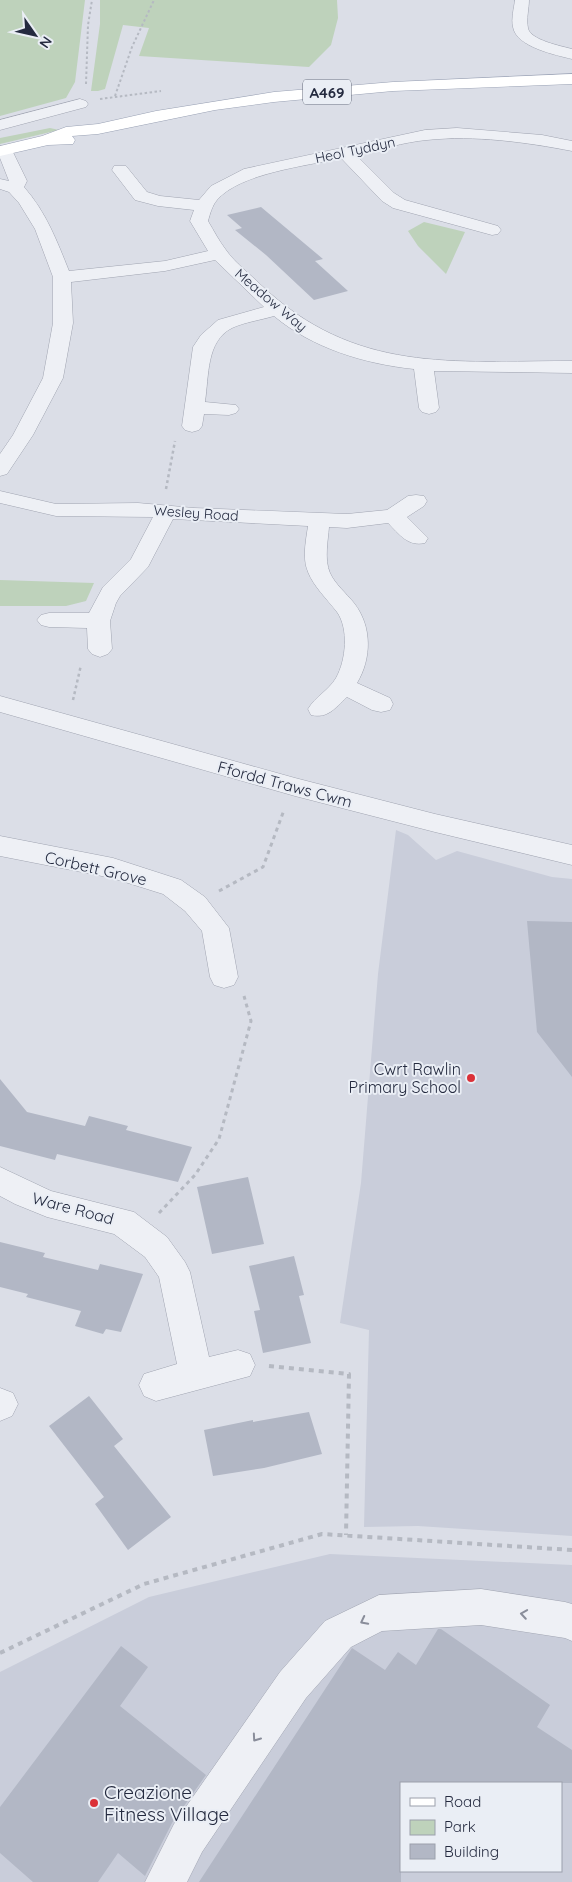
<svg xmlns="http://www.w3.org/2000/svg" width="572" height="1882" font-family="Quicksand,sans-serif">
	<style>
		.built { fill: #c9cdda; fill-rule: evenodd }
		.green { fill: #bed2bb }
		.building { fill: #b2b7c5 }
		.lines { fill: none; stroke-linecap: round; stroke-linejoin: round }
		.minor-casing { stroke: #a0a4b1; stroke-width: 1 }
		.major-casing { stroke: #99a1b4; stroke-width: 1 }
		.path-far3 { stroke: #b5b9c2; stroke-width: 2; stroke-dasharray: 2.5 2.5; stroke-linecap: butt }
		.path-far2 { stroke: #b5b9c2; stroke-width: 2.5; stroke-dasharray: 3 3; stroke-linecap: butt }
		.path-far1 { stroke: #b5b9c2; stroke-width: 3; stroke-dasharray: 4 4; stroke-linecap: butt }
		.path { stroke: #b5b9c2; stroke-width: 4; stroke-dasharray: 5 5; stroke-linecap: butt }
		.minor { fill: #eef0f5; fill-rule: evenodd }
		.major { fill: #fff; fill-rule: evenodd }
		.oneway { stroke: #898d9a }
		.poi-dot { fill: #db3138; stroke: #eaeef5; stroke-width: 2 }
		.labels { text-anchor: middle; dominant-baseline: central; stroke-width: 4; stroke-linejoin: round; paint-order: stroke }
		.far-street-label { font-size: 14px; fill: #242a3f; stroke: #eaeef5 }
		.shield { fill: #eaeef5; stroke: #5f6576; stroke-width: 1 }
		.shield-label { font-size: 15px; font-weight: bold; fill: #242a3f }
		.street-label { font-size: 16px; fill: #242a3f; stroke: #eaeef5 }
		.poi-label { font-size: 16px; fill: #242a3f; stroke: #eaeef5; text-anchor: end }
		.near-poi-label { font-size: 19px; fill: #242a3f; stroke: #eaeef5; text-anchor: start }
	</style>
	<rect width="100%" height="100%" fill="#dbdee7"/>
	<!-- built -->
	<path class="built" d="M396,830L408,835L436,860L457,851L552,877L572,879V1536L418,1526L364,1527L369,1330L340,1323L361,1183L378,974Z
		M330,1554L572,1565V1882H0V1672L149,1597ZM401,1783H561V1871H401Z"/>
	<!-- green -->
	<path class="green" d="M0,0H85L75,82L66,98L0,116Z
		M100,0H337L338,18L331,45L309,67L139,56L149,28L123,25L105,89L98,91H91L100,24Z
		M50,128L59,130L0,144V138Z
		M424,222L465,232L446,274L418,246L408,231Z
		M0,580L94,583L86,601L66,606H0Z"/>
	<!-- building -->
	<path class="building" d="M261,207L323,259L315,261L348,291L314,300L266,255L235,230L242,228L227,215Z
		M527,921L572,922V1077L537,1032Z
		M0,1079L27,1112L85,1126L89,1116L128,1126L126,1130L192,1147L178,1182L57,1154L55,1160L0,1146Z
		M248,1177L264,1244L212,1254L197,1187Z
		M0,1242L45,1253L43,1257L98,1270L100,1264L143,1274L121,1332L106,1329L103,1334L75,1326L81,1311L26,1297L28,1294L0,1287Z
		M294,1256L304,1295L299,1296L311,1343L263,1353L254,1311L260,1310L249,1266Z
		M89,1396L123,1439L114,1446L171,1517L128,1550L95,1504L104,1497L49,1426Z
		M309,1412L322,1454L264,1468L213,1476L204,1430L253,1420V1422Z
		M438,1629H441L550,1705L537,1727L572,1750V1783H401V1882H199L352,1648L385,1670L398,1652L416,1665Z
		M121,1646L148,1667L120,1706L206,1775L172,1823L145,1876L118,1853L98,1882H33L0,1853V1807Z"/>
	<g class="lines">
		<defs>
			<path id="minor" d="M515,0H529C529,8 526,19 528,28C530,40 561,46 572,49V59C556,55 516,47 513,27C511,19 514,8 515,0Z
				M80,99L86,101L88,104L86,107L0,130V120Z
				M457,128L542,135L572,141V151C525,142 475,135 427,140C404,142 379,150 356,155L394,193L405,200L498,226L501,230L498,234L492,235L393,208L382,201L341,158C307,166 240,173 217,200C212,206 210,214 208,221C214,231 219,241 226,250C235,263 250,274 261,285C355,374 452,361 572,361V373L434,371L439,408L436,412L429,414L422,412L419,408L414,369C365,364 312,348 274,316C261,320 245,322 232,328C206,341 209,376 205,402L236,405L239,409L236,413L229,415L204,414L202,426L199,430L192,432L185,430L182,426L193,347L201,335L218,320L264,307L215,260L165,271L71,282L73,323L63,378L33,435L7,474L0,476V454L13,435L43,378L53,323V277L35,229L19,203L9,192L0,189V179L9,181L0,158V146H10L27,181L24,187C46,212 57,241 69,271L165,261L208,251L190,221L194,210L158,206L135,200L112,170L114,166H126L147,192L160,196L199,200L211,186L244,169L425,130Z
				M0,491L56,504L138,503L194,508L347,514L387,510L408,496L416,495L424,496L427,501L424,506L407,517L428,538L425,543C408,547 399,534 388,523L347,528L329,527C328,541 324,559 330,573C335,584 346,593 354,603C372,626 372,658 357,683L390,698L393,704L390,710L381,712L372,710L347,697C335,708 328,719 311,715L308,709C315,697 329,690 336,678C346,660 349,629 337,612C327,599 314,587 308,572C302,558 306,540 308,526L173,519L148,567L120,596L116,603L110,621L112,649L108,654L100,657L92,654L88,649L87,628L49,627L41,625L37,620L41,615L49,613H89L103,587L131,559L153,517L56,516L0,503Z
				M0,696L295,778L435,814L572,845V865L435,832L295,796L0,712Z
				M0,836L113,858L181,880L205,897L229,928L238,977L234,985L224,988L214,985L210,977L202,931L185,911L163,894L112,878L0,856Z
				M0,1167L51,1191L134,1212L167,1237L185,1262L190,1272L209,1357L238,1350L250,1354L255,1365L250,1376L156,1401L144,1396L139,1385L144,1374L177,1364L159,1277L145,1257L114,1234L47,1217L15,1204L0,1196Z
				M0,1388L13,1393L18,1404L12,1416L0,1421Z
				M481,1589L565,1602L572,1604V1641L565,1638L481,1625L382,1631L351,1647L306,1698L202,1852L187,1882H145L174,1824L280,1672L325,1621L379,1595Z"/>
			<path id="major" d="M572,74V84L393,91L274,102L215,110L98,134L72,136L75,140L73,144L48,145L0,156V146L42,136L66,127L98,124L156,111L274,92L393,82Z"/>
		</defs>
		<!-- minor casing -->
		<use href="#minor" class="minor-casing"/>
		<!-- major casing -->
		<use href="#major" class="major-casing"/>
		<!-- path-far3 -->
		<path class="path-far3" d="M86,84L88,25L92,0
			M115,96L132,47L154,0
			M100,99L161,91"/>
		<!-- path-far2 -->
		<path class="path-far2" d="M166,489L175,441
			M73,700L81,665"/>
		<!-- path-far1 -->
		<path class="path-far1" d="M219,891L263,867L284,810
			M159,1213L195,1175L219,1139L251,1021L244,996"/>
		<!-- path -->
		<path class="path" d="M269,1366L349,1374L346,1535
			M0,1653L144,1584L322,1534L572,1550"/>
		<!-- minor -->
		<use href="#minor" class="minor"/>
		<!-- major -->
		<use href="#major" class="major"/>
	</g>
	<!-- one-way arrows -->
	<defs><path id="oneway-chevron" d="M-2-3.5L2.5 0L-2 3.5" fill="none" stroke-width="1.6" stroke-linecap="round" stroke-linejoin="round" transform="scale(1.25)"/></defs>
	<g class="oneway">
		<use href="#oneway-chevron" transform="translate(524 1614) rotate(-171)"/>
		<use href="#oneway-chevron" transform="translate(364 1621) rotate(153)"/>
		<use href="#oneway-chevron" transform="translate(256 1738) rotate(125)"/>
	</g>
	<!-- markers -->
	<g class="poi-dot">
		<circle cx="471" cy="1078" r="5"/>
		<circle cx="94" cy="1803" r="5"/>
	</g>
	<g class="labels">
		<!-- far-street labels -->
		<g class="far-street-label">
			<text transform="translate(355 150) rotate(-12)">Heol Tyddyn</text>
			<text transform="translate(271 300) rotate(40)">Meadow Way</text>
			<text transform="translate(196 513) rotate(4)">Wesley Road</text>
		</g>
		<!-- shield labels -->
		<rect class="shield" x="303" y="79.5" width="48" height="25" rx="4"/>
		<g class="shield-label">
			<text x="327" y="92">A469</text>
		</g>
		<!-- street labels -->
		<g class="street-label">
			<text transform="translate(285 784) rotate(15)">Ffordd Traws Cwm</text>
			<text transform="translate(96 868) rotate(13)">Corbett Grove</text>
			<text transform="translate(73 1208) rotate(15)">Ware Road</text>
		</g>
		<!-- poi labels -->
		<g class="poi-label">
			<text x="461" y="1069">Cwrt Rawlin<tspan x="461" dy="18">Primary School</tspan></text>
		</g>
		<!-- near-poi labels -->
		<g class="near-poi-label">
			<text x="104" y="1792">Creazione<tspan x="104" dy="22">Fitness Village</tspan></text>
		</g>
	</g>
	<!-- legend -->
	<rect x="400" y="1782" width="162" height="90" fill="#eaeef5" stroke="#9ba0ac"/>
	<rect x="410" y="1798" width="25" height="8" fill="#ffffff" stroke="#9ba0ac"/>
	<text x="444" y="1807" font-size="15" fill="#242a3f">Road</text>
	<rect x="410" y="1820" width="25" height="15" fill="#bed2bb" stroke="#9ba0ac"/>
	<text x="444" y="1832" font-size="15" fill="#242a3f">Park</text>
	<rect x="410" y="1844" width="25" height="15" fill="#b2b7c5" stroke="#9ba0ac"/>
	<text x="444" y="1857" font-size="15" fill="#242a3f">Building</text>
	<!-- north arrow -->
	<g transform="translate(35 35) rotate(124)" stroke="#eaeef5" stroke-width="4" paint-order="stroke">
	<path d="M0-4L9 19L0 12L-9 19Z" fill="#242a3f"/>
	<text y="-8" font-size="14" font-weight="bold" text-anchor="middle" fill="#242a3f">N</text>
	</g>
</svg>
